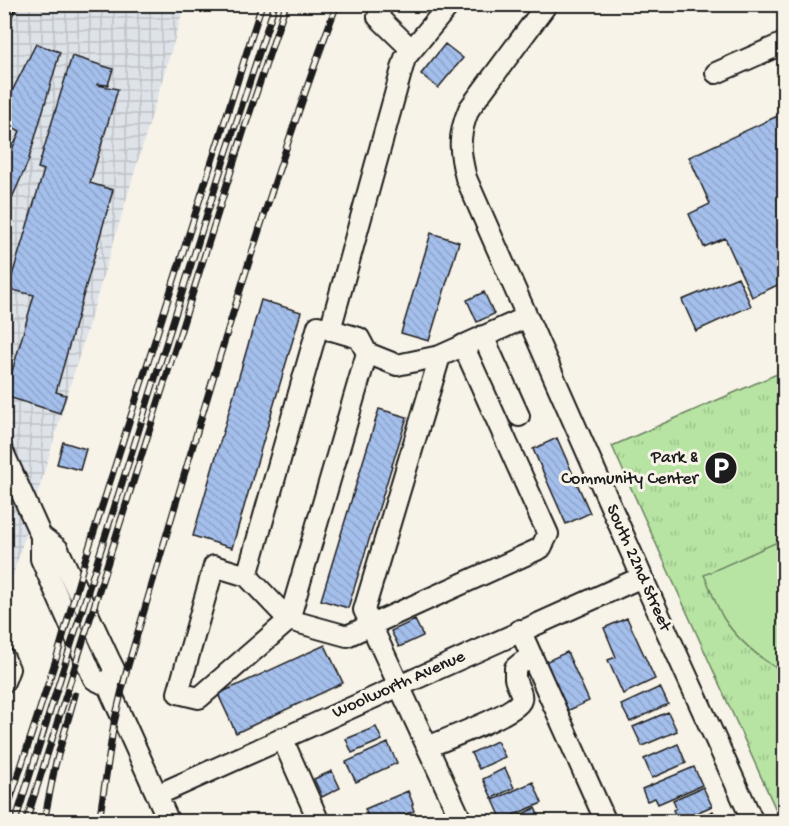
<svg xmlns="http://www.w3.org/2000/svg" width="789" height="826" font-family="'Gochi Hand',sans-serif">
	<style>
		.industrial { fill: url(#industrial-grid) }
		.grass { fill: url(#grass-tufts); stroke: #6a8060; stroke-width: 1.5 }
		.garden { fill: #b7e4a3; stroke: #6a8060; stroke-width: 1.5 }
		.building { fill: url(#building-back-hatch); stroke: #1c1c1c; stroke-width: 1.5 }
		.lines { fill: none; stroke-linecap: round; stroke-linejoin: round }
		.minor-casing { stroke: #1c1c1c; stroke-width: 24 }
		.minor { stroke: #f7f3e8; stroke-width: 20 }
		.rail-casing { stroke: #1c1c1c; stroke-width: 7 }
		.rail { stroke: #f7f3e8; stroke-width: 4.5; stroke-dasharray: 14; stroke-linecap: butt }
		.labels { text-anchor: middle; dominant-baseline: central; stroke-width: 6; stroke-linejoin: round; paint-order: stroke }
		.poi-label { font-size: 18px; fill: #1c1c1c; stroke: #f7f3e8; text-anchor: end }
		.street-label { font-size: 18px; fill: #1c1c1c; stroke: #f7f3e8 }
	</style>
	<defs>
		<pattern id="industrial-grid" width="8" height="8" patternUnits="userSpaceOnUse" patternTransform="scale(1.5)"><rect width="8" height="8" fill="#dee3e9"/><path d="M0 4h8M4 0v8" fill="none" stroke="#bec2c7"/></pattern>
		<pattern id="grass-tufts" width="24" height="20" patternUnits="userSpaceOnUse" patternTransform="scale(1.5)"><rect width="24" height="20" fill="#b7e4a3"/><path d="M3 7l-1-3M5 7V3M7 7l1-3M15 17l-1-3M17 17v-4M19 17l1-3" fill="none" stroke="#9dc38c"/></pattern>
		<pattern id="building-back-hatch" width="6" height="6" patternUnits="userSpaceOnUse" patternTransform="scale(1.5)"><rect width="6" height="6" fill="#a5bfec"/><path d="M-1 5l2 2M0 0l6 6M5-1l2 2" fill="none" stroke="#8da4ca"/></pattern>
	</defs>
	<rect width="100%" height="100%" fill="#f7f3e8"/>
	<filter id="ink" filterUnits="userSpaceOnUse"><feTurbulence type="fractalNoise" baseFrequency=".0167" numOctaves="2"/><feDisplacementMap in="SourceGraphic" scale="12" xChannelSelector="R" yChannelSelector="G"/><feConvolveMatrix kernelMatrix="1 2 1 2 8 2 1 2 1" color-interpolation-filters="sRGB"/></filter>
	<g filter="url(#ink)">
		<!-- industrial -->
		<path class="industrial" d="M17,5H185L5,602V20Z"/>
		<!-- grass -->
		<path class="grass" d="M784,371V821H781L612,446Z"/>
		<!-- garden -->
		<path class="garden" d="M784,539V673C761,659 739,642 724,619C716,606 711,589 704,575Z"/>
		<!-- building -->
		<path class="building" d="M36,44L60,52L28,162L4,216V168L20,131L4,122V107Z
			M445,44L463,58L438,88L421,74Z
			M72,56L113,69L108,85L97,84V85L118,89L90,183L113,190L56,392L66,395L60,413L5,396L34,295L8,289L44,170L38,168Z
			M784,113V282L752,297L725,238L704,247L689,214L710,204L689,157Z
			M431,233L459,242L429,341L401,333Z
			M738,277L751,306L696,331L682,300Z
			M484,292L494,314L477,322L467,300Z
			M261,300L301,312L232,548L193,536Z
			M379,409L407,417L348,608L321,600Z
			M557,438L590,513L566,524L533,449Z
			M63,442L86,449L80,470L57,464Z
			M627,618L655,679L623,694L608,660L616,657L604,628Z
			M415,620L423,636L399,647L391,631Z
			M325,645L343,683L236,733L218,694Z
			M567,652L589,701L567,711L545,662Z
			M660,687L668,704L630,722L621,705Z
			M668,712L677,731L642,746L633,727Z
			M376,727L382,740L352,753L346,739Z
			M497,741L505,757L479,769L471,753Z
			M388,743L397,763L356,782L346,762Z
			M678,744L686,763L652,778L644,759Z
			M694,767L702,785L658,804L655,798L647,801L642,789Z
			M505,768L514,788L492,798L483,779Z
			M332,771L340,788L322,797L314,779Z
			M533,782L542,803L502,820L493,800Z
			M703,787L712,806L678,821L673,810L676,808L673,800Z
			M408,791L413,804L412,805L414,811L387,822H370L365,809Z
			M535,808L540,819L536,822H506Z
			M713,811L718,822H689Z"/>
		<g class="lines">
			<defs>
				<path id="minor" d="M382,4L378,17L412,50
					M547,4L469,109C458,135 459,151 466,178L642,577L753,822
					M716,73L784,43
					M330,330L405,58L450,4
					M483,336L519,416
					M367,353L289,620L199,698L178,693L214,566L247,576L289,620L347,636L371,625L364,610L440,356
					M4,454L41,536V559L94,679L108,686L169,822
					M41,536L58,549L109,659L114,669L108,686
					M247,576L318,326L359,338L367,353L397,365L440,356L527,317
					M520,630L606,822
					M4,658L9,669L4,682
					M282,738L319,822
					M428,747C443,740 518,713 521,700C523,693 516,685 515,678C515,674 515,671 515,668L521,663L532,656
					M157,795L642,577
					M462,822L371,625L541,548L548,534L463,345"/>
			</defs>
			<!-- minor casing -->
			<use href="#minor" class="minor-casing"/>
			<!-- minor -->
			<use href="#minor" class="minor"/>
			<defs>
				<path id="rail" d="M4,24L16,4
					M4,819L59,650L85,560L262,4
					M15,822L224,160L275,4
					M26,822L244,130L286,4
					M44,822L55,766L75,695
					M99,822L114,723L127,669C193,446 256,222 337,4"/>
			</defs>
			<!-- rail casing -->
			<use href="#rail" class="rail-casing"/>
			<!-- rail -->
			<use href="#rail" class="rail"/>
		</g>
	</g>
	<!-- icons -->
	<defs>
		<symbol id="parking-disc" viewBox="-11 -11 22 22"><circle r="9.5" fill="#1c1c1c" stroke="#f7f3e8"/><path d="M-3.5-5.5H1a3.5 3.5 0 0 1 0 7H-1V5.5H-3.5ZM-1-3.4V-.6H.8a1.4 1.4 0 0 0 0-2.8Z" fill="#fff"/></symbol>
	</defs>
	<g fill-rule="evenodd">
		<use href="#parking-disc" x="702" y="449" width="38" height="38"/>
	</g>
	<g class="labels">
		<!-- poi labels -->
		<g class="poi-label">
			<text x="698" y="458">Park &amp;<tspan x="698" dy="21">Community Center</tspan></text>
		</g>
		<!-- street labels -->
		<g class="street-label">
			<text transform="translate(638 568) rotate(66)">South 22nd Street</text>
			<text transform="translate(399 685) rotate(-24)">Woolworth Avenue</text>
		</g>
	</g>
	<!-- margin -->
	<rect width="789" height="826" fill="none" stroke="#f7f3e8" stroke-width="24"/>
	<rect x="12" y="12" width="765" height="802" fill="none" stroke="#1c1c1c" stroke-width="2" filter="url(#ink)"/>
</svg>
